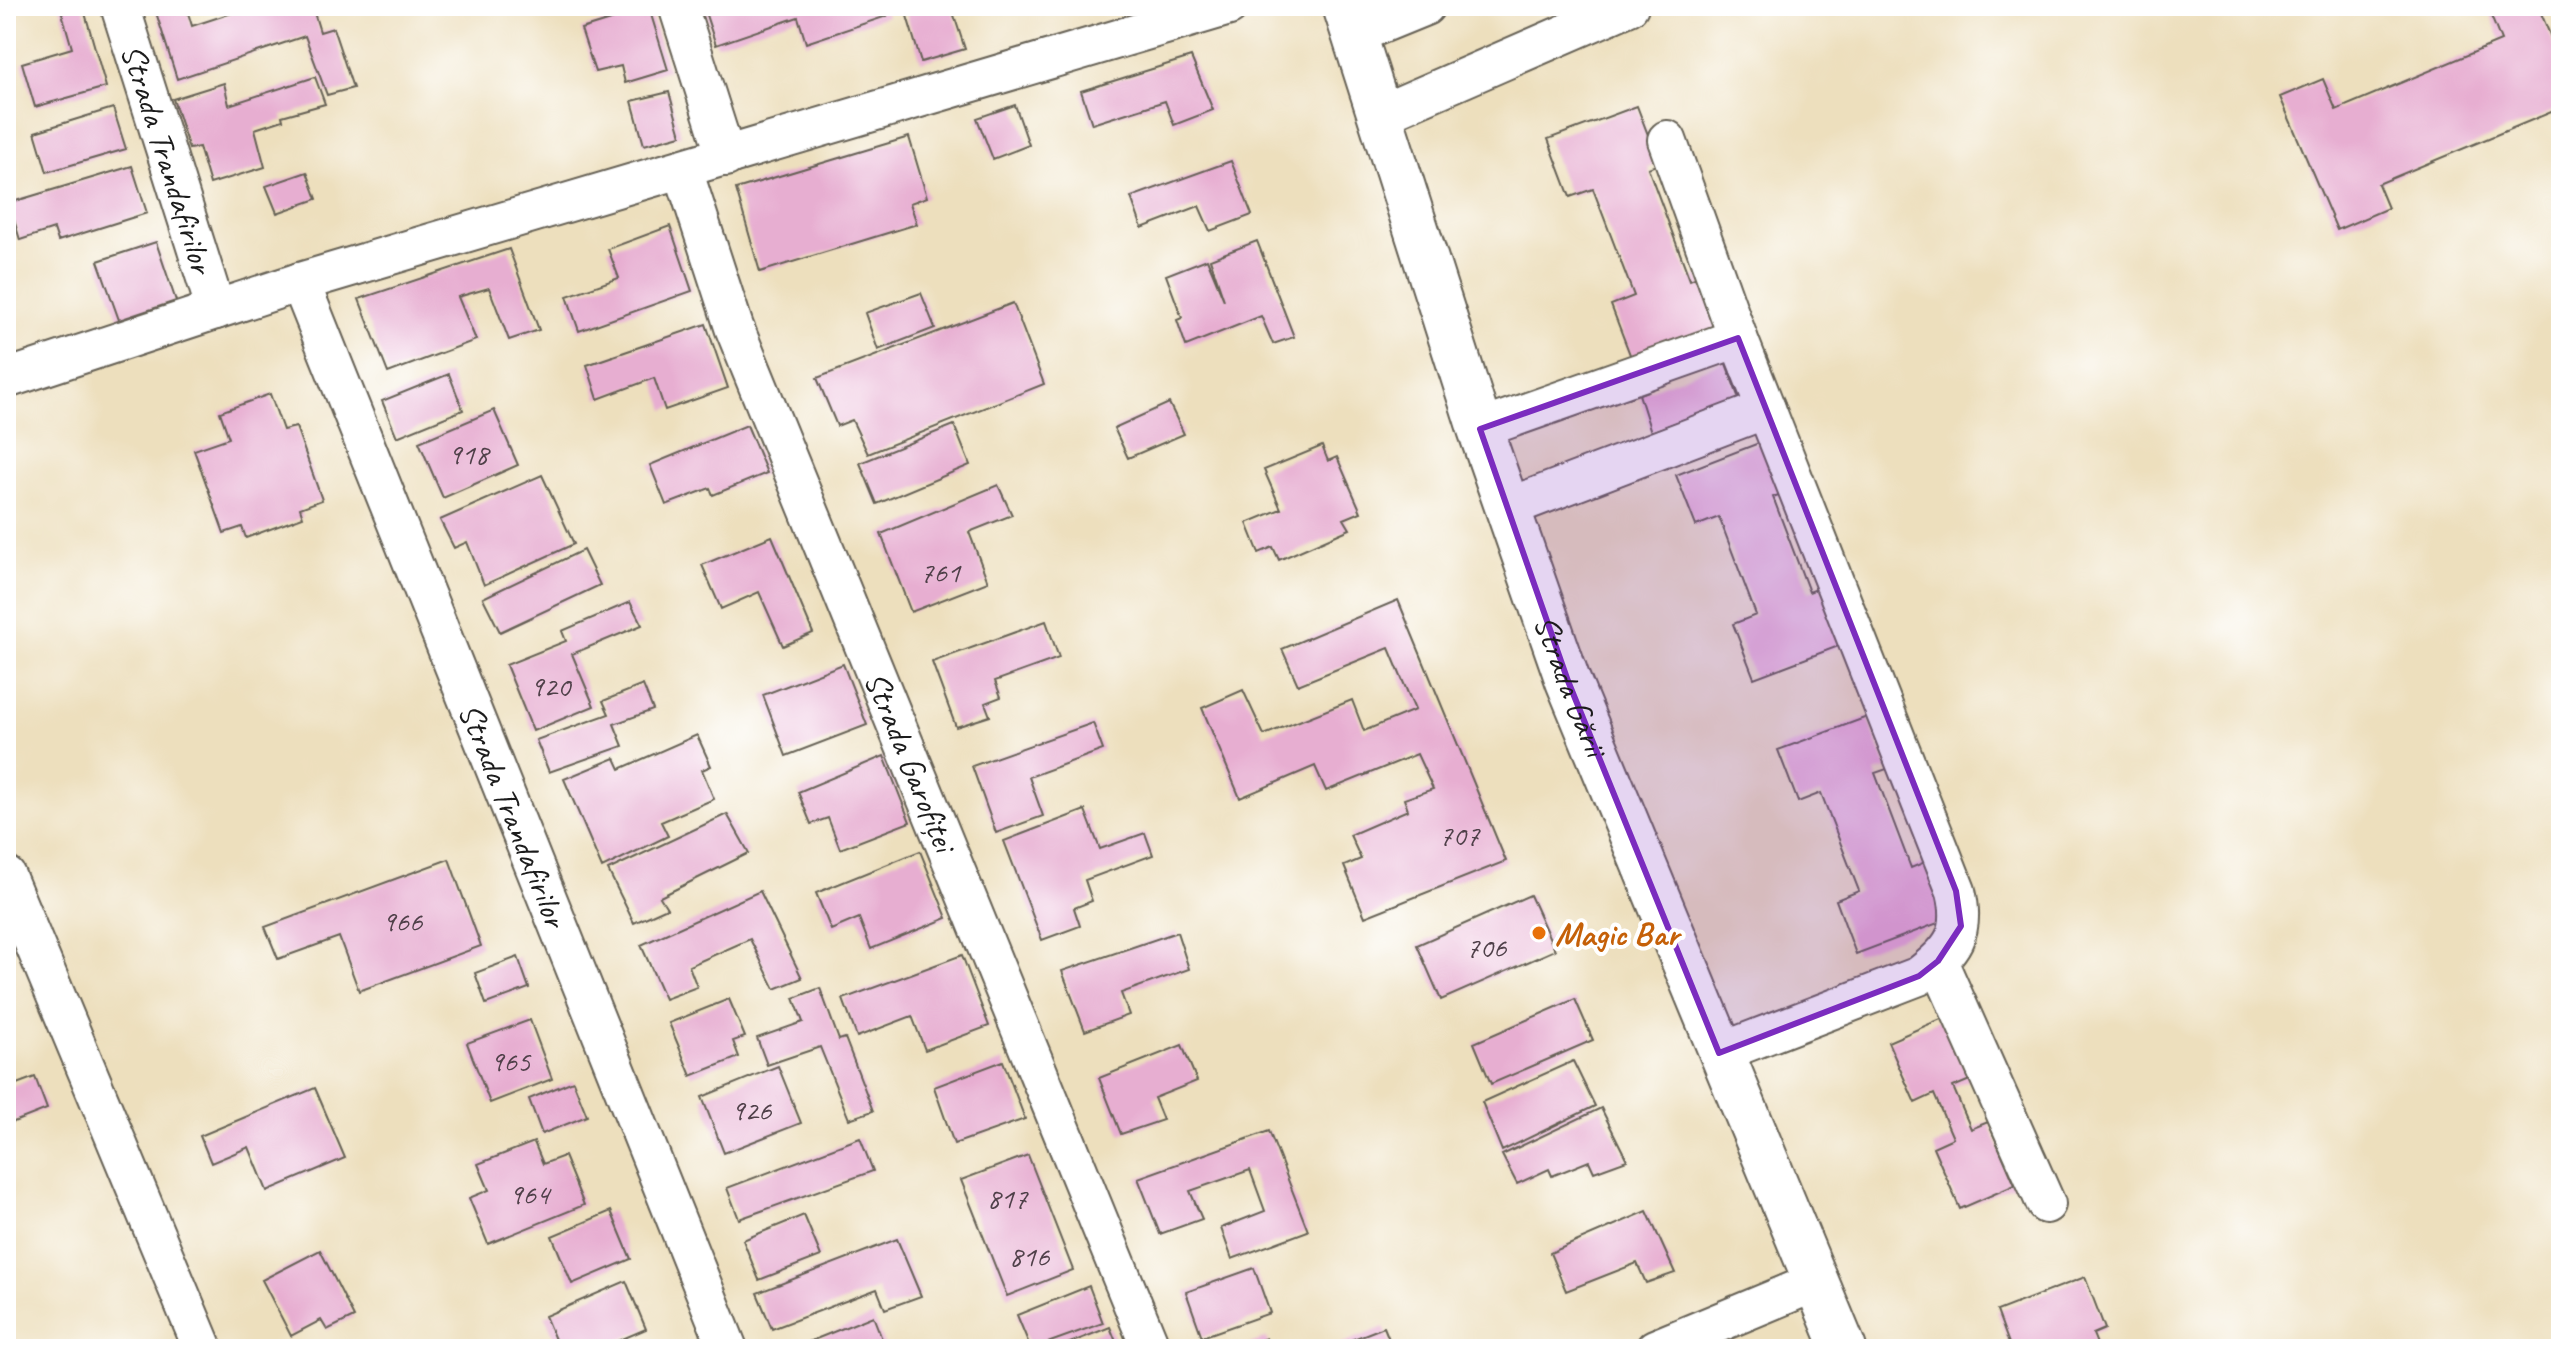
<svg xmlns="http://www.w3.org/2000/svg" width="2567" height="1355" font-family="Caveat,sans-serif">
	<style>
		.building { fill: #e7aed1 }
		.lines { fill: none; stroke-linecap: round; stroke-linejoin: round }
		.minor-casing { stroke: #656054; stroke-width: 42 }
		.major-casing { stroke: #656054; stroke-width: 48 }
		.minor { stroke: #fff; stroke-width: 38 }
		.major { stroke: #fff; stroke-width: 44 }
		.marked { fill: #7b2cbf; fill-opacity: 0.2; stroke: #7b2cbf; stroke-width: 6; stroke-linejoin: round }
		.food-dot { fill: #e8710a; stroke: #fff; stroke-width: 3 }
		.labels { text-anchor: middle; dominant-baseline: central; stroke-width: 8; stroke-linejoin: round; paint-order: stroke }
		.number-label { font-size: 30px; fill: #4f4049 }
		.street-label { font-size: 34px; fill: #1c1c1c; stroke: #fff }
		.food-label { font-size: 34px; font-weight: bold; fill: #c56008; stroke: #fff; text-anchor: start }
	</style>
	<rect width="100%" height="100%" fill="#fff"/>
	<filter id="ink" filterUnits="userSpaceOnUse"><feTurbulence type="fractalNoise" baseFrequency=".0125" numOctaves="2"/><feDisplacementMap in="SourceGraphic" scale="16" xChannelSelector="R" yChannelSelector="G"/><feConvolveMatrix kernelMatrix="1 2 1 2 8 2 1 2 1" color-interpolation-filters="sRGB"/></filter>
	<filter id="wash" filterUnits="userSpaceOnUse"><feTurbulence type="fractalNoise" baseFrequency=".006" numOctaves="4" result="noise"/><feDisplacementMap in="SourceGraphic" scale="32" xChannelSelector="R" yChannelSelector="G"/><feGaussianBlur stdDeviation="1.8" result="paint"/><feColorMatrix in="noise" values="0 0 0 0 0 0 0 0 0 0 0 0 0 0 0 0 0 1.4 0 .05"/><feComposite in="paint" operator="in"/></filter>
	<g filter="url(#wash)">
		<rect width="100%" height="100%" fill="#eddfbd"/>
		<g id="blocks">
			<!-- building -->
			<path class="building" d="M60,6H83L106,87L35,107L22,63L72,48Z
				M154,6H186L192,26L253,6H312L320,32L333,28L353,88L327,95L305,36L177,79Z
				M703,6H883L887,16L806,43L798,17L716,45Z
				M904,6H951L965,49L921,62Z
				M2487,6H2538L2561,61V108L2378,184L2388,208L2337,230L2280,97L2323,79L2336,110L2501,41Z
				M649,8L668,70L625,83L621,66L595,72L581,29Z
				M1191,57L1213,110L1174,125L1165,101L1092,124L1081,91Z
				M315,77L325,104L282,116L283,120L255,129L265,167L210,184L199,147L189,149L173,99L224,83L229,105Z
				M669,92L681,135L644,145L632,101Z
				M1015,105L1029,145L993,159L977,118Z
				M1637,106L1659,164L1648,168L1690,280L1699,276L1723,331L1634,365L1611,305L1634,296L1593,189L1570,197L1548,139Z
				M113,108L126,149L47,172L35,132Z
				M909,137L927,197L910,203L917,224L760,272L736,189Z
				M1231,161L1252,215L1210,231L1199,206L1142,228L1131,197Z
				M132,166L147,213L58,241L54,229L20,240L9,203Z
				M307,172L317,199L277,213L266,186Z
				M670,226L692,291L579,331L567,296L619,278L608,249Z
				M1257,241L1294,337L1273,344L1261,316L1186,346L1177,320L1182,318L1166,275L1207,259L1224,300L1210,259Z
				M156,242L176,301L119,320L98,261Z
				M509,249L539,330L509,340L489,288L458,297L476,340L388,373L359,299Z
				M921,293L935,328L878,350L865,313Z
				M1013,303L1044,384L868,454L852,420L837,426L817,378Z
				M706,324L728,388L665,410L654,378L598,399L587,365Z
				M1725,361L1739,399L1651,432L1639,394Z
				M449,374L463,410L397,437L382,401Z
				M270,394L283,430L296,427L322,500L300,508L303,517L246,538L242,527L224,533L194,450L229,438L220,412Z
				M1169,403L1184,434L1128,458L1114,428Z
				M494,410L518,465L443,498L419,442Z
				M747,425L767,473L713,495L710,488L666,505L650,465Z
				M954,425L970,465L877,504L860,463Z
				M1764,441L1784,493L1773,497L1809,592L1822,587L1844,644L1754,678L1733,624L1756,615L1719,517L1696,526L1676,475Z
				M1322,446L1328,461L1337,457L1361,512L1344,519L1350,529L1279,560L1273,547L1259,553L1247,523L1281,509L1264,470Z
				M542,475L574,544L484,585L467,542L454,548L440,520Z
				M998,485L1012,515L969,532L988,582L911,612L881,534Z
				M772,536L813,633L783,646L759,592L721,609L702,565Z
				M583,550L600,585L500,632L483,598Z
				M1398,600L1506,861L1365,917L1344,866L1361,859L1350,835L1408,810L1404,799L1433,789L1417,754L1326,791L1315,766L1240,798L1202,708L1243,690L1264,735L1352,700L1364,731L1415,710L1389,648L1298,685L1282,649Z
				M630,602L642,625L572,654L594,706L533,731L506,665L566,641L562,631Z
				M1046,621L1059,658L995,681L1001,697L985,703L990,716L956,727L932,662Z
				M843,664L867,725L786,756L763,695Z
				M643,685L653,710L614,724L623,746L549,772L536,740L609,714L603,701Z
				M1867,717L1887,769L1875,773L1911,868L1925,862L1946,920L1856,954L1836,900L1859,891L1821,793L1798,802L1778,750Z
				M1093,723L1103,750L1029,777L1043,816L996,833L972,766Z
				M697,735L711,766L702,770L714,799L661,822L668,836L602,868L564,779L615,758L620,769Z
				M884,756L910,822L840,849L828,818L811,824L798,792Z
				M1085,810L1100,849L1145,833L1153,855L1085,880L1092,901L1074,908L1080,926L1042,940L1004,841Z
				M727,814L749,853L660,897L667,908L634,923L608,870Z
				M920,851L947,918L871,949L859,918L831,930L816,893Z
				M449,859L481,946L359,991L339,937L278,959L265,927Z
				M760,891L802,978L775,989L750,939L689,966L697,987L665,999L641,945Z
				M1530,895L1555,950L1441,1000L1417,945Z
				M1177,932L1189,969L1121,993L1129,1015L1085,1031L1062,971Z
				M962,955L989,1026L925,1050L912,1016L857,1037L843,999Z
				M518,957L529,988L486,1004L475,973Z
				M820,988L839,1040L845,1038L873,1111L849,1119L820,1047L767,1065L757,1038L803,1022L794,998Z
				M729,999L745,1037L733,1041L739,1057L691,1076L669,1023Z
				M1575,999L1593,1040L1491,1084L1474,1043Z
				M1943,1018L1970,1080L1953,1087L1971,1129L1988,1122L2015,1185L1960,1209L1933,1147L1953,1138L1934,1094L1915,1103L1888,1042Z
				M530,1020L552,1079L490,1103L467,1043Z
				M1182,1045L1197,1081L1154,1098L1163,1120L1121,1134L1099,1078Z
				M1003,1061L1025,1119L954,1144L934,1087Z
				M1573,1061L1595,1106L1502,1151L1482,1102Z
				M778,1066L801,1123L724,1153L702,1097Z
				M35,1077L47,1109L6,1125V1088Z
				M573,1081L587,1116L542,1134L529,1099Z
				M315,1088L345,1158L267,1191L249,1147L211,1163L200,1136Z
				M1601,1108L1627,1160L1594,1172L1589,1161L1552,1176L1549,1169L1517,1184L1502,1155Z
				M1269,1131L1308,1231L1232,1259L1221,1228L1265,1211L1250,1170L1190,1191L1202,1219L1160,1234L1138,1178Z
				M860,1138L873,1171L739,1219L727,1188Z
				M534,1142L543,1164L564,1156L584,1205L488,1244L469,1198L489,1190L478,1164Z
				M1028,1155L1073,1270L1007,1296L961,1180Z
				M611,1211L631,1259L572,1284L552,1236Z
				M1647,1211L1675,1273L1646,1283L1637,1263L1566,1291L1550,1253Z
				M804,1215L821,1256L759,1280L743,1240Z
				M897,1239L921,1296L885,1309L877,1289L772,1329L757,1293Z
				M320,1250L354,1317L327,1330L321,1320L291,1336L262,1280Z
				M1254,1268L1270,1313L1202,1337L1186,1292Z
				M2085,1277L2105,1329L2093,1334L2099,1349H2011L1997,1311Z
				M626,1281L646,1329L599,1349H559L545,1316Z
				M1089,1286L1103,1323L1031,1349L1017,1315Z
				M873,1316L886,1349H791Z
				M1110,1327L1119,1349H1055Z
				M1384,1327L1393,1349H1328Z
				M1266,1338L1270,1349H1238Z"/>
		</g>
	</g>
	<g filter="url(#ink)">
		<use href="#blocks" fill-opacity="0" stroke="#656054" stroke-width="2"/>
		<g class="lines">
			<defs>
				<g id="minor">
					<path id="s1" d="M120,6L216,310"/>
					<path d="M678,6L726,157"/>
					<path d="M1354,35L1425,6"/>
					<path d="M1381,114L1629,6"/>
					<path d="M1667,140L1738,338"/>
					<path id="s2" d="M683,170L734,327L1151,1349"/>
					<path id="s3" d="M300,282L728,1349"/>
					<path d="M6,379L300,282L1229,6"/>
					<path d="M1480,429L1738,338L1956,891C1966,933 1953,950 1919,976L1719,1053"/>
					<path d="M1507,508L1766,409"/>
					<path d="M6,876L203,1349"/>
					<path d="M1938,961L2046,1204"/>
					<path d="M1655,1349L1816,1282"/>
				</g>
				<g id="major">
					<path id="s4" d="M1345,6L1480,429L1568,681L1844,1349"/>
				</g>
			</defs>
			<!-- minor casing -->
			<use href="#minor" class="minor-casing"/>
			<!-- major casing -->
			<use href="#major" class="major-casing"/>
			<!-- minor -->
			<use href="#minor" class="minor"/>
			<!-- major -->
			<use href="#major" class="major"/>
		</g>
	</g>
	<!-- marked area -->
	<path class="marked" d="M1738,338L1956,891L1961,926L1938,961L1919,976L1719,1053L1568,681L1480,429Z"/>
	<!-- markers -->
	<circle class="food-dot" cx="1539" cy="933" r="8"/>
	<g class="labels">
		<!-- number labels -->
		<g class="number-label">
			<text x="468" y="454">918</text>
			<text x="940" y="572">761</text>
			<text x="550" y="686">920</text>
			<text x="1459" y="835">707</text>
			<text x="402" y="921">966</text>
			<text x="1486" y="947">706</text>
			<text x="510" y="1061">965</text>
			<text x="751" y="1110">926</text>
			<text x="529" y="1194">964</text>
			<text x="1007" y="1198">817</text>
			<text x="1029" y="1256">816</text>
		</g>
		<!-- street labels -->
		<g class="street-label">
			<text stroke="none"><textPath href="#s1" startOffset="160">Strada Trandafirilor</textPath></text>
			<text stroke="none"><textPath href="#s4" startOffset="716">Strada Gării</textPath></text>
			<text stroke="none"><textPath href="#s2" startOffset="634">Strada Garofiței</textPath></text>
			<text stroke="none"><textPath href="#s3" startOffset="574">Strada Trandafirilor</textPath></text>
		</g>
		<!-- food labels -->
		<g class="food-label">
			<text x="1555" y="933">Magic Bar</text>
		</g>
	</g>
	<!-- margin -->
	<rect width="2567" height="1355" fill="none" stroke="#fff" stroke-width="32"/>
</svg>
